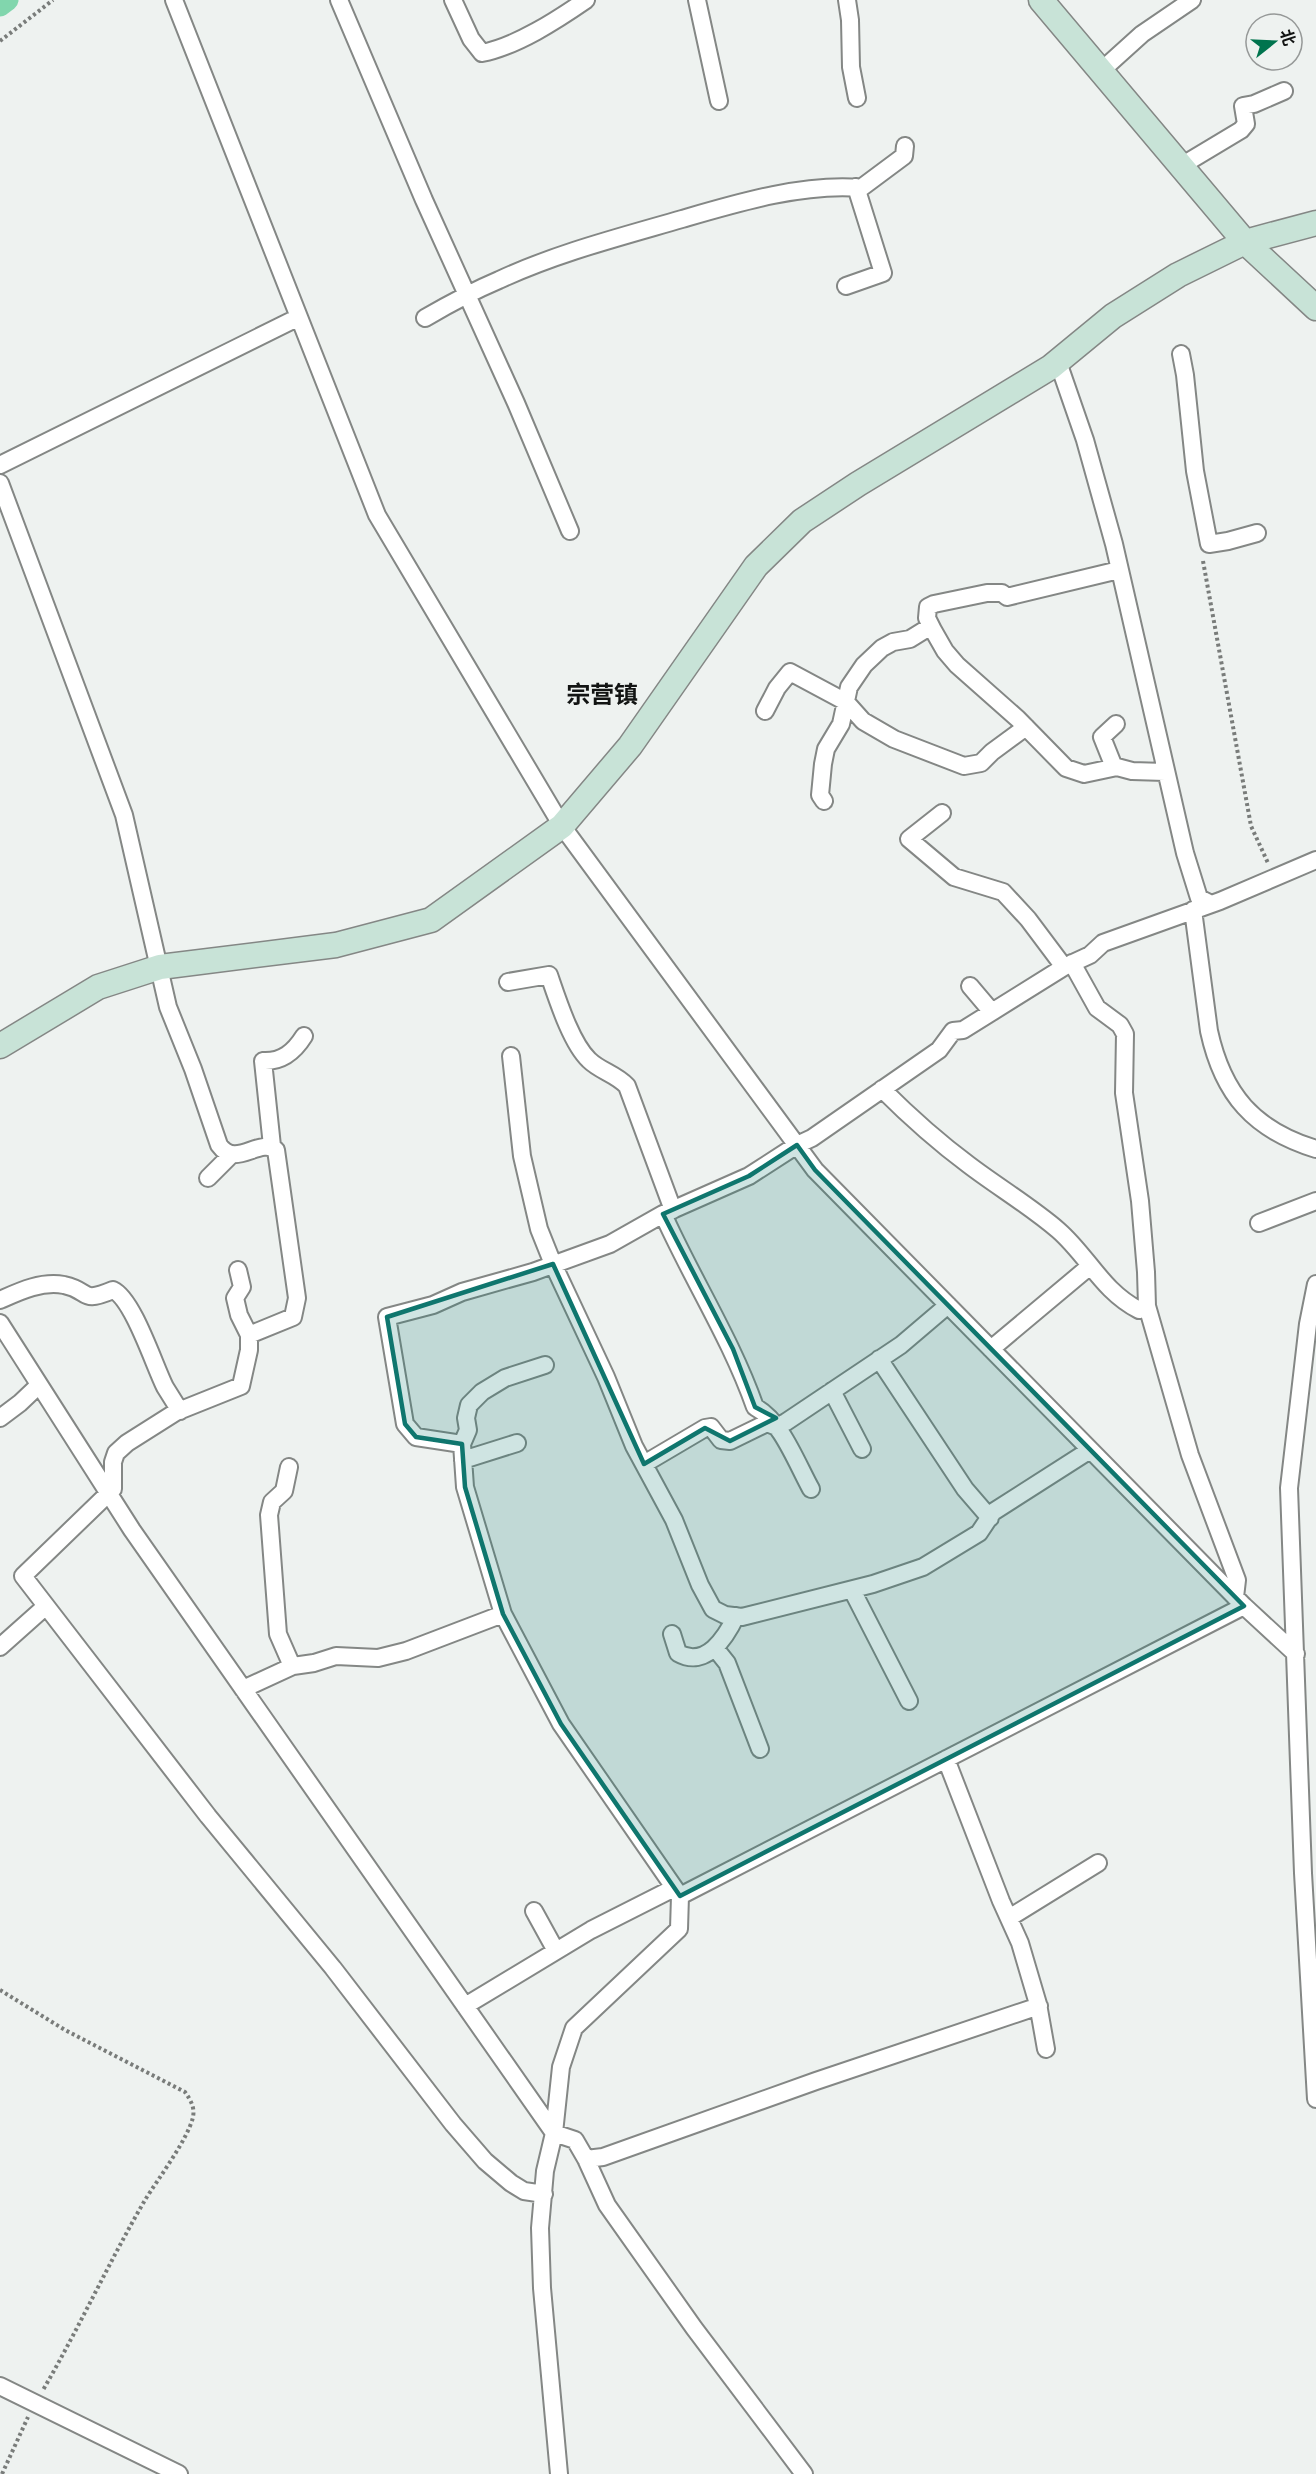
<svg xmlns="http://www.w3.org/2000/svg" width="1316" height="2474" font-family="'Source Sans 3','Noto Sans SC',sans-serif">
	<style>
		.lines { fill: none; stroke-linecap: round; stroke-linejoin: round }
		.canal { stroke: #81d6ad; stroke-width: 21 }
		.street-casing { stroke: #848785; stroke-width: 20 }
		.secondary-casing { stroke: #848785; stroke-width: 27 }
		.path { stroke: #797c7a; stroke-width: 4; stroke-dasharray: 3 3; stroke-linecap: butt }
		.street { stroke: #fff; stroke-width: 16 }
		.secondary { stroke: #c8e3d7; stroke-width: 24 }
		.marked { fill: #0f766e; fill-opacity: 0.2; stroke: #0f766e; stroke-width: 4.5; stroke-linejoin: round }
		.labels { text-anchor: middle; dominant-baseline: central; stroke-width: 6; stroke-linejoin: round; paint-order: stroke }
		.district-label { font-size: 24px; font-weight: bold; fill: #121413; stroke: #eef2f0 }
	</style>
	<rect width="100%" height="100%" fill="#eef2f0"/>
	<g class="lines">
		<!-- canal -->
		<path class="canal" d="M0,6L8,0"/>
		<defs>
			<path id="street" d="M174,0L377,515L562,826L815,1170L1244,1606L1296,1654
				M339,0L424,200L516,403L570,531
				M453,0L471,39L482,53C517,46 557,20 586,0
				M697,0L719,101
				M847,0L850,20L851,67L857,98
				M1101,71L1142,34L1192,0
				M1181,166L1241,130L1246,124L1243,106L1254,104L1284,91
				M846,286L883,273L856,187
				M425,318C449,304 473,291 499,280C557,253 620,237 682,219C737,203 803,183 861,188L904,156L905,146
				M1181,354L1185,375L1195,471L1209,544L1228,541L1257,533
				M1058,362L1085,440L1114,544L1185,853L1199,898L1211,904
				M0,465L299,317
				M0,483L124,815L168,1007L193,1069L219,1145C236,1169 259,1137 276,1150L297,1298L293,1317L249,1335V1350L241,1386L176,1412L127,1443L116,1453L113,1462V1489L23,1576L208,1816L333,1968L453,2124L485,2161L511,2183L524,2191L544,2194
				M1119,570L1007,597L1002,593H987L934,604L928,607L927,618L933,630L945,651L957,665L1018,719L1066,768L1084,774L1117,767L1132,771L1165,772
				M765,711L777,688L790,672L846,702L863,721L894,739L964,766L981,763L992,752L1026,727
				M1114,767L1102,737L1116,724
				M824,801L820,795L823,764L826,749L841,724L849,687L864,665L882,648L893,642L910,639L931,626
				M942,813L909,839L954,877L1003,892L1028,919L1064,967
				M1193,910L1209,1031C1223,1095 1254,1130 1316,1149
				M1072,963L1097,1008L1120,1025L1125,1034L1124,1093L1140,1201L1146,1272L1147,1306L1190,1455L1237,1580L1235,1597
				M508,982L549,975C557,998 571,1043 589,1060C600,1071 616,1074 627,1086L673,1210
				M970,986L992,1012
				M511,1056L522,1156L539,1229L553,1264L606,1377L634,1446L674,1520L700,1585L713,1609L725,1615L742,1617L873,1584L923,1567L979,1533L993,1512L1090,1450
				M882,1089C909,1116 938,1142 969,1165C998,1187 1030,1206 1058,1230C1088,1256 1102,1291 1139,1310L1147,1306
				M272,1146L263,1061C282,1062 294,1052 304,1036
				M208,1178L231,1155
				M663,1214C692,1279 731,1339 755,1407C781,1420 797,1464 811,1489
				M1259,1223L1316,1201
				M238,1270L242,1287L235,1298L239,1315L249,1335
				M1316,1284L1308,1324L1289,1488L1303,1873L1316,2099
				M0,1300C20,1291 41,1281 64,1285C92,1291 79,1304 113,1290C133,1299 154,1365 165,1387C170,1395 175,1403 180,1411
				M0,1323L132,1530L554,2133L575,2140L586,2159L607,2205L694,2328L804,2474
				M991,1349L1090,1266
				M879,1359L965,1489L990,1518
				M545,1365L505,1378L482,1392L469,1405L466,1418L468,1430L462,1444L465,1487L503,1614L561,1724L680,1896
				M832,1391L862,1449
				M0,1418L20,1403L39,1385
				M462,1444L416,1437L405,1424L387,1317L433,1305L462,1292L533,1272L610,1244L663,1214L749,1176L797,1145L812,1138L939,1050L953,1031L963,1030L1064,967L1090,955L1103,943L1220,901L1316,860
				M463,1460L517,1443
				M644,1464L705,1428L711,1427L721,1440L730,1441L767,1423L777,1427L786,1422L901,1345L948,1305
				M289,1467L284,1491L272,1502L269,1515L278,1634L292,1666
				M852,1590L909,1701
				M672,1634L678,1653C706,1669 726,1637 736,1616
				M0,1647L46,1606
				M715,1648L727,1663L760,1749
				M243,1689L293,1666L314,1663L336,1656L378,1658L406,1651L503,1614
				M946,1759L1001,1901L1020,1943L1038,2004L1046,2049
				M534,1911L556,1951
				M1009,1918L1098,1863
				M465,2006L591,1930L674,1888
				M586,2159L603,2157L816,2081L1039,2006
				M0,2386L179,2474
				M559,2474L542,2288L540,2228L545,2171L554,2133L561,2067L574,2028L679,1929L680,1896L1244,1606"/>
			<path id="secondary" d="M1041,0L1245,242L1316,308
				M0,1046L98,987L160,967L336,945L431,920L562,826L630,746L756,566L802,521L858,484L1051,367L1113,316L1178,275L1245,242L1316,223"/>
		</defs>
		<!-- street casing -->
		<use href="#street" class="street-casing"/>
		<!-- secondary casing -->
		<use href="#secondary" class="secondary-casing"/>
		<!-- path -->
		<path class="path" d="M0,41L53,0
			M1203,561L1251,826L1268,863
			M0,1990L65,2030L185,2092C190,2099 195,2107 193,2117C188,2139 158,2179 145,2200C109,2262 79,2328 43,2390
			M2,2474L28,2417"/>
		<!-- street -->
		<use href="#street" class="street"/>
		<!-- secondary -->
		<use href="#secondary" class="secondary"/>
	</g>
	<!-- marked area -->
	<path class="marked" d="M797,1145L815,1170L1244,1606L680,1896L561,1724L503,1614L465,1487L462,1444L416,1437L405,1424L387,1317L553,1264L644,1464L705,1428L730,1441L776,1418L755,1407L733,1349L663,1214L749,1176Z"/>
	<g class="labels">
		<!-- district labels -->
		<g class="district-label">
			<text x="602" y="695">宗营镇</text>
		</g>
	</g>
	<!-- north arrow -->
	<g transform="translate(1274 42) rotate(72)"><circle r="28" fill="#eef2f0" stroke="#969998" stroke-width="1.5"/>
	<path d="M0-4.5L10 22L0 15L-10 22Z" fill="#00744e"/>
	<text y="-9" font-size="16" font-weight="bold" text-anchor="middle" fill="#121413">北</text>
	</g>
</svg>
